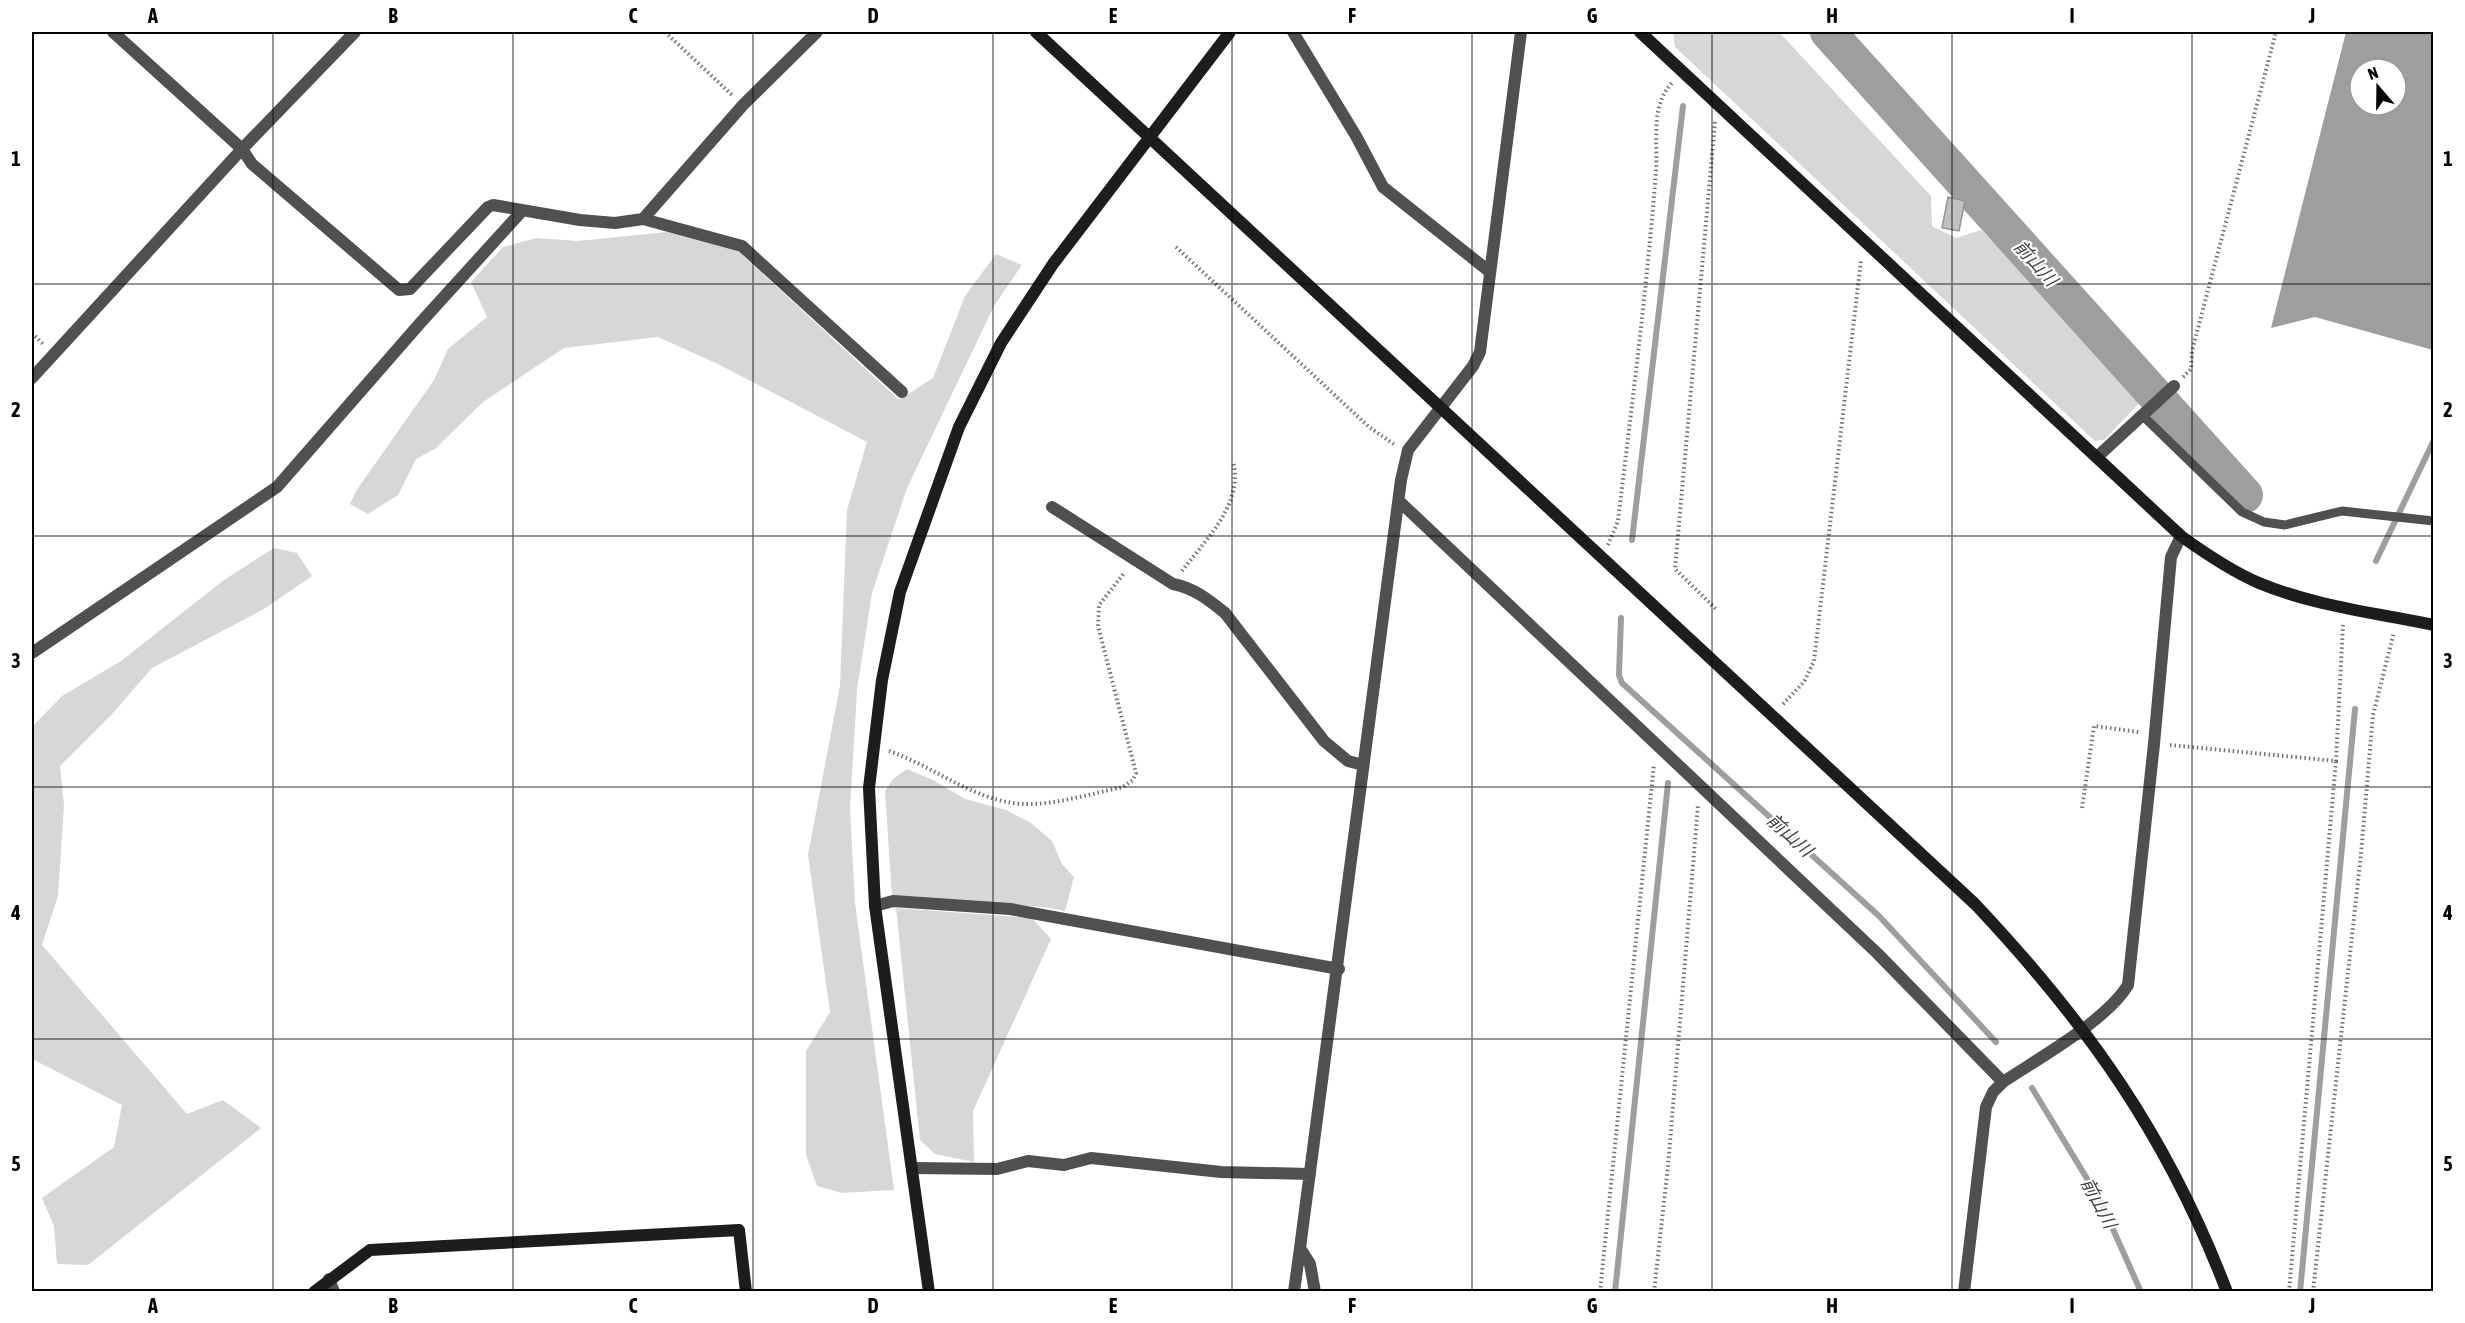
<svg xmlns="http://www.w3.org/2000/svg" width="2465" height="1323" font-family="'Asap Condensed','Noto Sans JP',sans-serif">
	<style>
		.green { fill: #d7d7d7 }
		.water { fill: #9e9e9e; fill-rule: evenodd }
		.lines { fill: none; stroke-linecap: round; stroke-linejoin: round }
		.stream { stroke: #9e9e9e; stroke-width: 6 }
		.river { stroke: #9e9e9e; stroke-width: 36 }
		.building { fill: #c0c0c0; stroke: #949494; stroke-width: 1.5 }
		.path { stroke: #727272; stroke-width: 4; stroke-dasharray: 1.5 3; stroke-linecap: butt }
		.lane { stroke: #505050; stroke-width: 9 }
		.street { stroke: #505050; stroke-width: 12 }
		.secondary { stroke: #1d1d1d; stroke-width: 12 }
		.grid { fill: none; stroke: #000; stroke-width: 1.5; stroke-opacity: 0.55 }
		.labels { text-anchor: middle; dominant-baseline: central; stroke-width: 4.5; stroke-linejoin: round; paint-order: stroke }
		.water-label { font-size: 18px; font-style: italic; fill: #3f3f3f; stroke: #fff }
		.neatline { fill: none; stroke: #000; stroke-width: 2 }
		.grid-label { font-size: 20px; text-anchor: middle; font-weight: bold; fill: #000 }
	</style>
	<rect width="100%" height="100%" fill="#fff"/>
	<!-- green -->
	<path class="green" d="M1673,32H1779L1931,196L1932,226L1956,238L1981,230L2145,397L2104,440L2095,441L1675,47Z
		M667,232L735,248L899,400L933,378L965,296L996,254L1022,265L994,306L907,488L872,593L857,690L850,809L855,903L894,1190L842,1193L817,1186L806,1155V1051L830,1012L808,855L840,685L847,510L867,442L718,364L658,337L564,348L483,402L435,449L416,459L398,495L368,514L350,504L356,491L434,380L448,349L487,317L471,282L503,247L536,238L578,241Z
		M274,548L297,553L312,576L264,609L152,668L113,713L60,766L64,805L58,896L42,945L187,1114L223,1100L261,1128L88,1265L57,1264L54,1226L42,1198L114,1147L122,1105L32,1059V727L62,696L121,661L224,580Z
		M907,769L933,780L965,799L1006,810L1031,823L1052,841L1062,864L1074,877L1065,911L1044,907L892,896L885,791L893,779Z
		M896,908L1032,918L1051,939L973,1111L974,1162L935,1154L920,1140Z"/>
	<!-- water -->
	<path class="water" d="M2346,32H2433V350L2315,317L2271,328ZM2360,69H2396V105H2360Z"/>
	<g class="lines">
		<!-- stream -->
		<path class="stream" d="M1632,540L1683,106
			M2376,561L2434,440
			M1621,618L1619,675L1622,683L1879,916L1996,1042
			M2032,1088L2100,1200L2141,1292
			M1615,1292L1668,783
			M2300,1292L2355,709"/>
		<!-- river -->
		<path class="river" d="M1828,32L2245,495"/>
	</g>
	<!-- building -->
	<path class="building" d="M1948,197L1965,201L1959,231L1942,228Z"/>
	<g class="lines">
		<!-- path -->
		<path class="path" d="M665,32L732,95
			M1715,122L1675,569L1717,610
			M1176,247L1369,427L1395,445
			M32,333L44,345
			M2183,377L2191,369L2192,351L2276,32
			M1608,545L1618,521C1632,404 1647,288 1656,171C1658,144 1650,105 1672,83
			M1182,571C1205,540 1244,504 1233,462
			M1783,704L1804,682L1814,661L1861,260
			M2170,745L2336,761L2343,624
			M889,751C936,767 980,806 1032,804C1062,803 1094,793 1123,787L1133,780L1136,773L1098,626L1099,605L1125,572
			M2082,808L2094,726L2139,732
			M1600,1292L1654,764
			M1654,1292L1668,1166L1698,805
			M2289,1292L2336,761
			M2313,1292L2361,854L2373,715L2394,632"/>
		<!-- lane -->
		<path class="lane" d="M2142,415L2242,512L2264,522L2285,525L2342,511L2434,521"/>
		<!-- street -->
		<path class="street" d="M113,32L242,149L252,164L399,290L410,289L488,207L493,205L580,220L615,223L643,219L742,246L902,392
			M1293,32L1356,136L1383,187L1490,272
			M643,219L743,105L817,32
			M32,378L242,149L355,32
			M2097,457L2174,386
			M1399,501L1877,953L2003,1082
			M1052,507L1173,584C1194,588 1209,600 1225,613L1324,741L1348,761L1363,765
			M32,653L277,487L422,321L522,211
			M875,906L893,901L1010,909L1339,969
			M913,1168L997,1169L1028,1161L1064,1165L1091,1158L1221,1172L1310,1174
			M329,1279L334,1292
			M1294,1292L1300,1248
			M1315,1292L1310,1264L1300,1248L1401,480L1408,450L1473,366L1480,352L1521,32
			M1964,1292L1986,1107L1993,1092L2003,1082C2039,1058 2106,1021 2128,985L2154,744L2171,557L2181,536"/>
		<!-- secondary -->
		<path class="secondary" d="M1036,32L1975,904C2088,1024 2168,1137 2227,1292
			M1640,32L2181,536C2206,554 2231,571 2259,583C2314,606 2376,613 2434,625
			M314,1292L370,1250L739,1230L746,1292
			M929,1292L875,906L869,788L882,680L900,592L959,427L1001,343L1053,264L1230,32"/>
	</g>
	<!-- grid -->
	<path class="grid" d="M273,32V1292M513,32V1292M753,32V1292M993,32V1292M1232,32V1292M1472,32V1292M1712,32V1292M1952,32V1292M2192,32V1292M32,284H2434M32,536H2434M32,787H2434M32,1039H2434"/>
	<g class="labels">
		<!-- water labels -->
		<g class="water-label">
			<text transform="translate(2036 263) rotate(48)">前山川</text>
			<text transform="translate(1790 835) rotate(42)">前山川</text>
			<text transform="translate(2099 1203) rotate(62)">前山川</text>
		</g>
	</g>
	<!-- border -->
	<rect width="2465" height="1323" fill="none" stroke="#ffffff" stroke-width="66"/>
	<!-- north arrow -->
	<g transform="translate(2378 87) rotate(340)"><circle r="28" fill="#ffffff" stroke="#999999" stroke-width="1.5"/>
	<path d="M0-4.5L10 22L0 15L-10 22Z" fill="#000000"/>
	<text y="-9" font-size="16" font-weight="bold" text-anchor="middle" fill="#000000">N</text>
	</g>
	<rect x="33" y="33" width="2399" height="1257" class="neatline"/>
	<g class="grid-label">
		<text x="153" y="23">A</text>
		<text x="393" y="23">B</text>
		<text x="633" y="23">C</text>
		<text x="873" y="23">D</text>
		<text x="1113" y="23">E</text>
		<text x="1352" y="23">F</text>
		<text x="1592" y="23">G</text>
		<text x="1832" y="23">H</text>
		<text x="2072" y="23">I</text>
		<text x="2312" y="23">J</text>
		<text x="16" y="166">1</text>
		<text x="2448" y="166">1</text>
		<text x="16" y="417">2</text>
		<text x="2448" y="417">2</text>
		<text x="16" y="668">3</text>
		<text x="2448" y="668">3</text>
		<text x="16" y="920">4</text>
		<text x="2448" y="920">4</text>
		<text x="16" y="1171">5</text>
		<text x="2448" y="1171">5</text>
		<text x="153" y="1313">A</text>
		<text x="393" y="1313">B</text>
		<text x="633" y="1313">C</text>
		<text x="873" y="1313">D</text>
		<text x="1113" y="1313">E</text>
		<text x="1352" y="1313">F</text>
		<text x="1592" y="1313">G</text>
		<text x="1832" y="1313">H</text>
		<text x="2072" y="1313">I</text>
		<text x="2312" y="1313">J</text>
	</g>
</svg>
